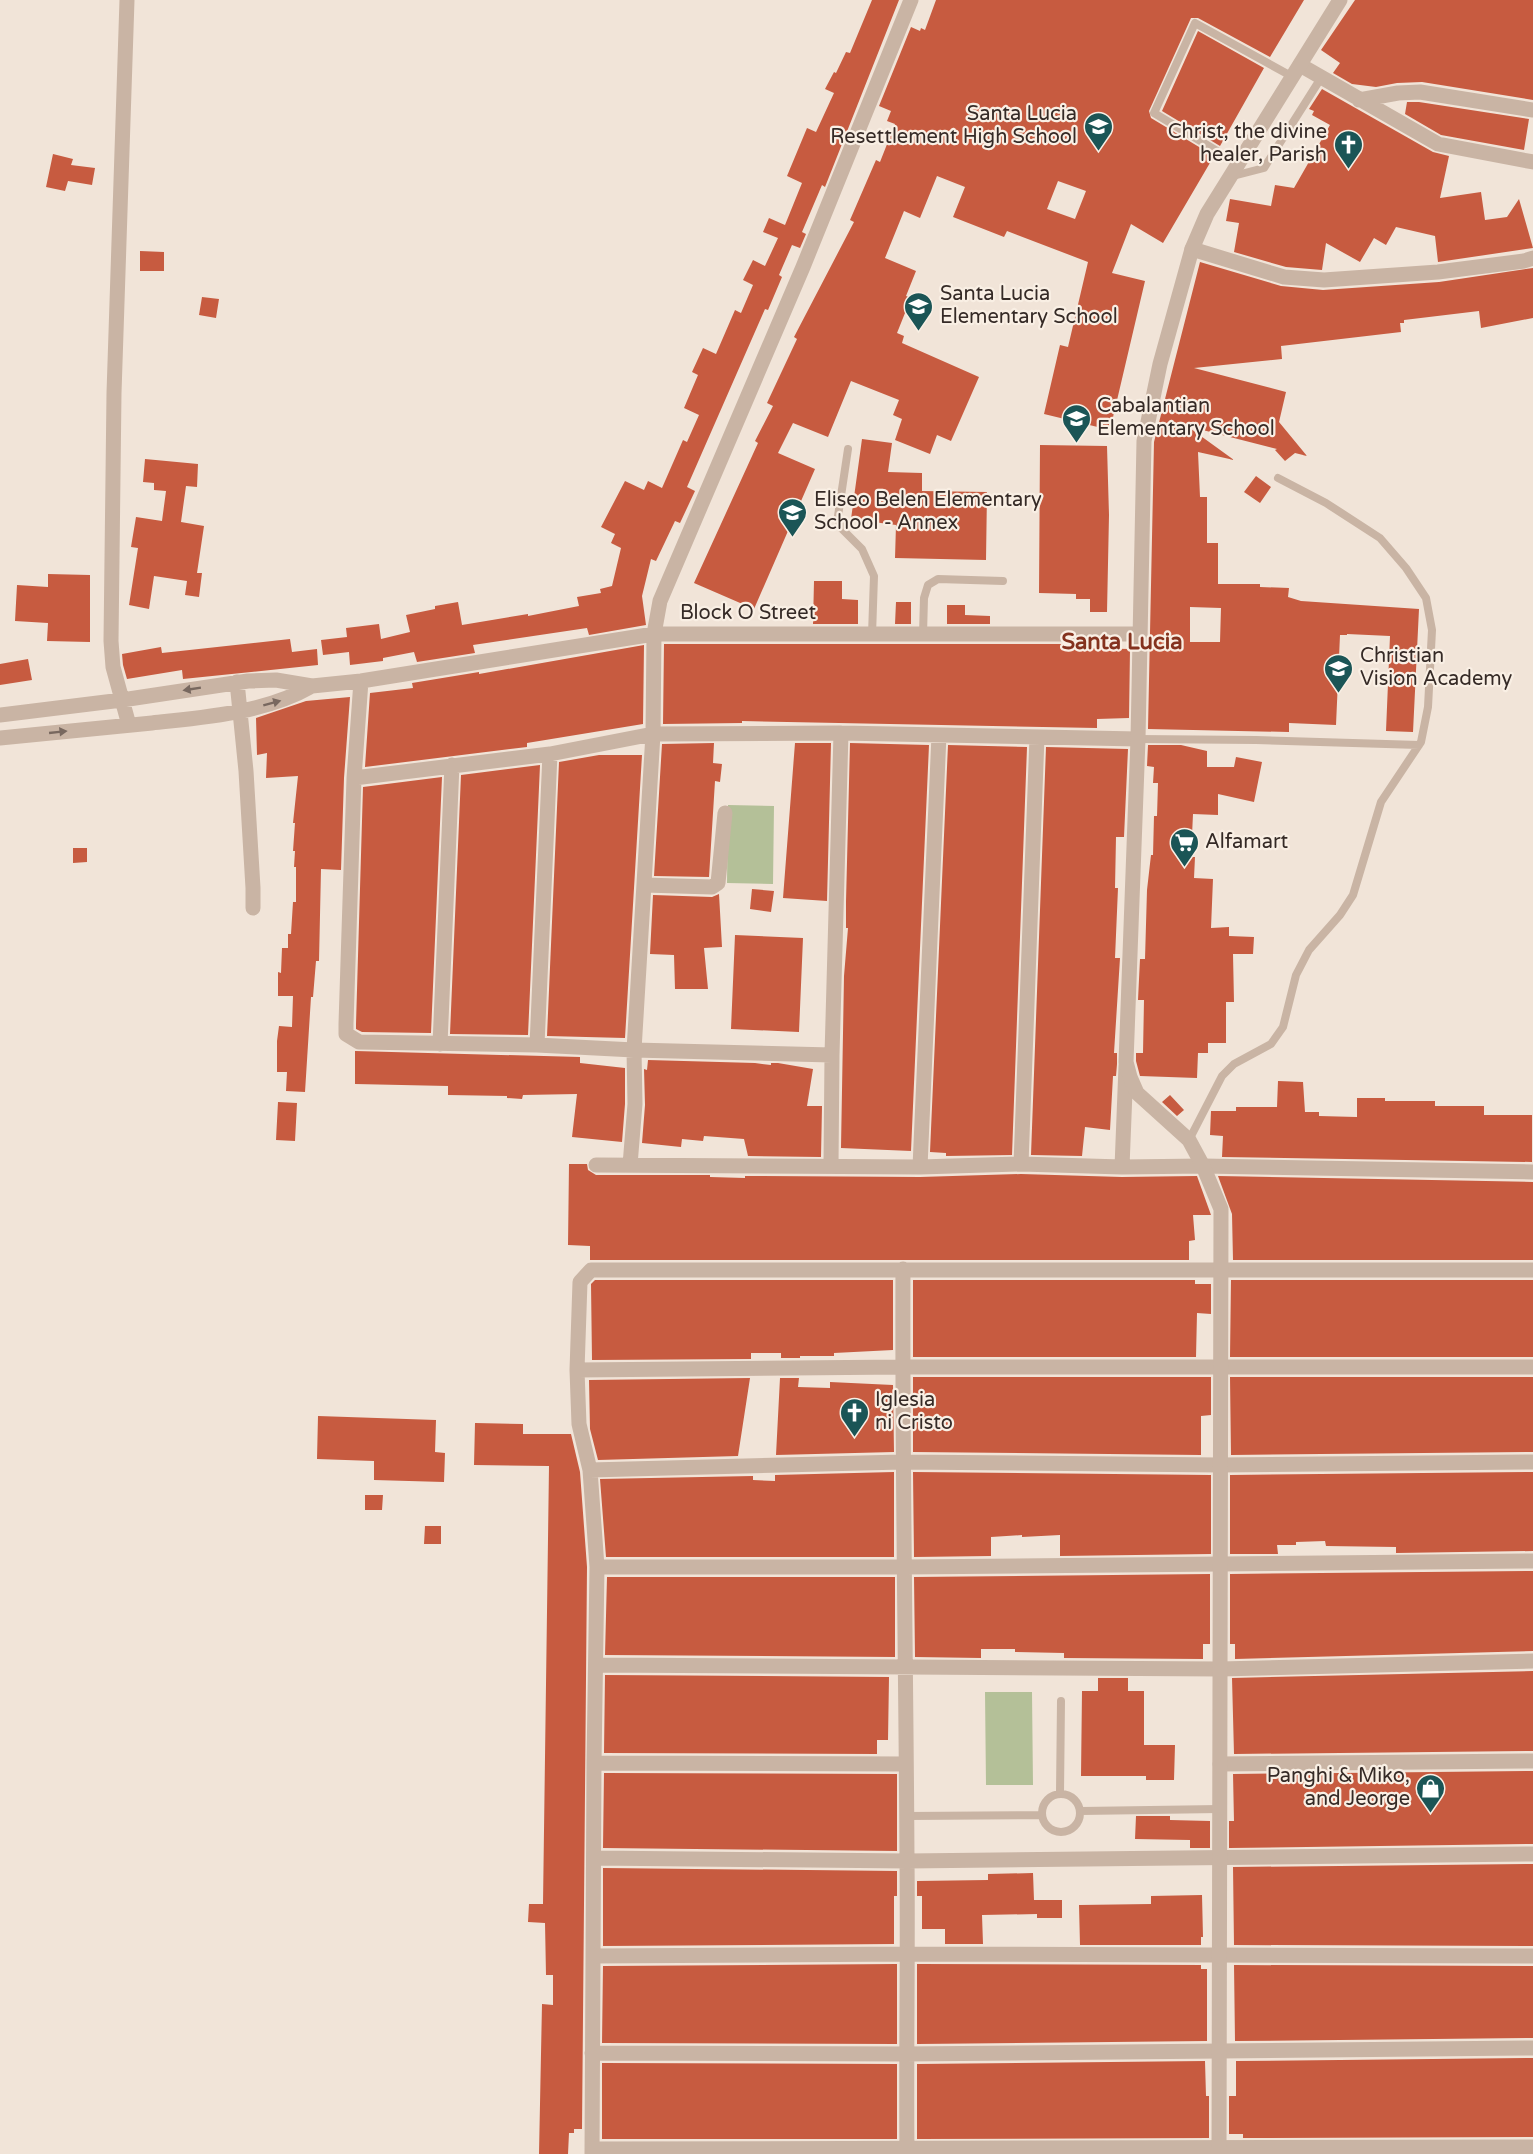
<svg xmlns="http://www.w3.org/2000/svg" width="1533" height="2154" font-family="'Varela Round',sans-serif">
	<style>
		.green { fill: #b4c098 }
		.building { fill: #c75b40; fill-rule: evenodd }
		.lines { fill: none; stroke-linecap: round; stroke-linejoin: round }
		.service { stroke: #c9b4a4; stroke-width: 8 }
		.minor { stroke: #c9b4a4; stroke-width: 15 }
		.tertiary { stroke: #c9b4a4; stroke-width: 15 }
		.oneway { fill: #78685f }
		.labels { text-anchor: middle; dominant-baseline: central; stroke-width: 4.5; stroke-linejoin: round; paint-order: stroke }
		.poi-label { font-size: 20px; fill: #352a26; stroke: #f9efe4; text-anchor: start }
		.street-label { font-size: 20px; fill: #352a26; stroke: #f9efe4 }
		.quarter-label { font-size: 22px; font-weight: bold; fill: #84321e; stroke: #f9efe4 }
	</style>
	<rect width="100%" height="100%" fill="#f1e4d8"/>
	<!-- green -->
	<path class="green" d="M728,805L774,806L773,884L727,883Z
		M985,1692H1032L1033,1785H986Z"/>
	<!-- building -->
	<path class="building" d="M872,0H899L825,187L822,185L802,232L806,234L800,248L792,245L779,275L782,277L768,310L765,309L687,487L695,491L680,523L675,521L656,561L651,559L642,596L646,625L589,635L587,628L473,645L475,653L417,662L414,652L383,658V661L350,665L349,652L323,655L321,640L347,637L346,628L379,624L381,639L410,632L406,615L435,609V606L458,602L462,625L528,614V616L579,606L577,597L601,593L600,589L612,586L621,548L611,543L615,534L601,527L625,481L644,490L648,481L662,488L683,440L687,442L699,415L684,408L698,375L692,372L703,348L716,354L735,310L741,313L753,285L743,280L753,260L765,266L778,238L763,232L769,218L785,225L802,183L787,176L807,128L816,132L834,93L825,89L834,72L836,73L846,52L850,53Z
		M936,0H1304L1270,57L1198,18H1191L1149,111L1151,118L1214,156L1163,243L1131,224L1112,273L1145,281L1110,430L1044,414L1060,345L1068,347L1088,262L1007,231L1004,237L953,217L965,187L937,176L920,218L904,211L885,258L916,271L906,296L911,298L897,333L904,336L902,343L979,377L951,441L937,435L930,454L895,440L902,419L893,415L899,400L851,381L828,437L793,423L778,453L815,469L754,609L694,583L758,443L755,441L773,406L767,403L797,339L794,337L854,222L850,220L876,160L880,162L895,124L887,121L891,111L879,106L911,27L920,31L921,28L925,30ZM1058,181L1086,191L1075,219L1047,209Z
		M1355,0H1533V100L1422,82L1397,83L1376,87L1352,84L1333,73L1340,63L1321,50Z
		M1198,31L1264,68L1220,146L1162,111Z
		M1322,89L1433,152L1449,156L1440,198L1481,192L1485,220L1507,217L1519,199L1533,248L1438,262L1435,236L1396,227L1386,245L1374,238L1360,262L1326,243L1322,270L1286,267L1234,252L1239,223L1226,221L1230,199L1271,206L1275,185L1294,188L1330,125L1312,115L1314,111L1309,109Z
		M1407,102H1419L1529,119L1524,150L1441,135L1405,114Z
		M53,154L73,159L71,165L95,168L92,185L68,181L65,191L46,187Z
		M140,251L164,252V271H140Z
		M1200,262L1281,286L1323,290L1439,282L1533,268V318L1481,328L1479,311L1404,320V323H1400L1401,332L1281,346L1282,359L1194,368L1286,392L1279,422L1307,456L1295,453L1285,461L1275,450L1277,449L1187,426L1234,460L1198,452L1200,497H1207V543H1218V584H1260V587L1289,588L1288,597L1301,601L1419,609L1413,732L1386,731L1390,636L1347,634V635H1340L1336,725L1289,723V732L1148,729L1154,442ZM1190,607L1221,608L1220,642H1190Z
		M202,297L219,299L216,318L199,315Z
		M862,439L892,443L888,472L922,473V491L987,492L986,560L895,558L896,525L851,519Z
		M1040,445L1107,446L1109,515L1107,612H1090V599H1076V594L1039,593Z
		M145,459L198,464L197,487L186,486L181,522L204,526L197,573H202L199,597L185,595L187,581L154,576L149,609L129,605L138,548L131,547L136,517L162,521L166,491L154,490V483L143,482Z
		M1256,476L1271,487L1260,503L1244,492Z
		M48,574L90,575V642L47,641L48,623L15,621L17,585L48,587Z
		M814,581H842V599L858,600V624H813Z
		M896,602H911V624H895Z
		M947,605H965V615L990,616V624H947Z
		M290,639L292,652L317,649L318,665L183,679L182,670L127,679L123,665L122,654L161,647L162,653Z
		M664,644H1076V648L1130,649L1129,718L1097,719V728L742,721V723L663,724Z
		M644,645L643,724L527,743V747L365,767L370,693L413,688L412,683L479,672V674Z
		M28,659L32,680L0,685V664Z
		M350,697L344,778L341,870L321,869L319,961H316L313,997H311L305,1092L286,1091L287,1072H277V1041L279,1026L292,1027L293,996H278V972L281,973L282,948H288V934H291L293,902H296V867H294L295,851H293L295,823H293L298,776L266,778L267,753L257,755L256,718L306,701Z
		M714,743L713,763L722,764L720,782L715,781L709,877L654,876L662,744Z
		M795,743H831L827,901L783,898Z
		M850,743L929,745L911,1151L841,1148L844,976L848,928H846V902Z
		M948,745L1027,747L1012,1155L946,1156V1153L930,1152Z
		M1148,745H1181L1207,751V767H1234L1236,757L1262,762L1254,802L1218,794V815L1193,814L1191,857H1195L1194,878L1213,879L1211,928L1229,927V936L1254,937L1253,954H1233L1234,1002H1226V1043H1208V1053H1198L1197,1078L1140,1076L1136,1061V1053H1143L1144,1000H1138L1140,959H1145L1147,890L1151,855H1153L1154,816H1157L1158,783H1153L1154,767L1147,766Z
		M1046,747L1128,749L1124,837H1116L1115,888H1118L1115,958H1120L1114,1053H1117V1064L1116,1076H1113L1110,1130L1085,1127L1082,1156L1031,1155Z
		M599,755H642L625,1038L547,1036L559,762Z
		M540,765L528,1035L450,1034L461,775Z
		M442,777L431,1033L362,1032L356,1029V1024L363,787Z
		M73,848H87V862L73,863Z
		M752,889L774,891L771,912L750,909Z
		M719,894L722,947L704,948L708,989H675L674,955L650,954L653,895L712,897Z
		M735,935L803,938L799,1032L731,1029Z
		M355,1051L580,1057V1063L625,1068V1104L622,1142L572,1137L577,1094L523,1095L522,1099L507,1098V1096L448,1095V1086L355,1084Z
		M648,1060L755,1063L771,1065V1063H778L813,1069L807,1106H822L821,1157L748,1156L744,1139L704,1136L703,1141L682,1139L681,1147L642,1143L645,1105L644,1069L647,1070Z
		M1278,1081L1303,1082L1305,1112H1319V1116L1357,1117V1098H1385V1101H1435V1106H1484V1115H1532V1162L1222,1157L1223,1136L1210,1135L1211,1111H1236V1107H1277Z
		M1170,1095L1184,1110L1177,1116L1162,1102Z
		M278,1102L297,1103L295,1141L276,1140Z
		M569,1164H587L588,1170L596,1175H710V1177L745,1178V1176L920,1177L1021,1174L1122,1177L1197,1176L1211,1215H1193L1195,1240L1189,1241V1260H590V1246L568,1245Z
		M1218,1176L1533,1182V1260H1233L1232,1214Z
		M595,1280H893V1350L834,1353V1356H800V1358H781V1353H751V1359L592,1360L591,1284Z
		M913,1280H1195V1284H1211V1314L1197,1313L1196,1357H913Z
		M1231,1280H1533V1357H1230Z
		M913,1377H1211V1415L1201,1416V1455L913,1452Z
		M1230,1377H1533V1452L1231,1455Z
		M750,1378L738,1456L598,1460L590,1429L589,1380Z
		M780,1378H799L798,1387L830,1388V1382L893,1385L894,1452L776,1455Z
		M318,1416L436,1420L435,1452L445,1453L444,1482L374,1480V1461L317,1459Z
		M475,1423L523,1424V1434H571L580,1472L587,1567L582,2129H574V2133H569L568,2154H539L542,2004L553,2005V1975H546L545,1923L528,1922L529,1904H543L549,1466L474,1465Z
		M894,1472V1557H606L600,1479L753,1476V1480L775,1481V1475Z
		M913,1472L1211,1475V1554L1060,1556V1535L1022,1537V1535L991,1537V1556L914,1557Z
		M1533,1472V1551L1396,1553V1547L1326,1546L1325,1541L1296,1542V1545H1277L1278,1554H1230V1475Z
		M365,1495H383L382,1510H365Z
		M425,1526H441V1544H424Z
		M1533,1571V1651L1235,1659V1644H1230V1574Z
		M1210,1574V1644H1203V1659L1064,1658V1653L1015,1652V1649H981V1658L915,1657L914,1577Z
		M607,1577H895V1657L605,1655Z
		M1533,1671V1751L1234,1754L1232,1678Z
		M605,1675L889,1677L888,1740H877V1754L604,1753Z
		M1098,1678H1128V1691H1144V1745H1175L1174,1780H1146V1776H1081L1082,1691H1098Z
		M1533,1771V1844L1229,1848V1821H1234L1233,1774Z
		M604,1773L897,1774V1851L603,1848Z
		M1136,1816H1170V1820L1210,1821V1848H1190V1840L1135,1839Z
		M1533,1864V1946L1234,1945L1233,1867Z
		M603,1868L897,1871V1896H894V1944L603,1946Z
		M1033,1873L1034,1900H1062V1918H1037V1914L982,1915L983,1944H945V1929H922V1896H917V1881L988,1880V1874Z
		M1202,1895L1203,1937H1201V1945H1080L1079,1905L1151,1904V1896Z
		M897,1964V2044L602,2043L603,1966Z
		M917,1964L1201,1965V1969H1207V2041L917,2044Z
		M1234,1965L1533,1966V2038L1235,2041Z
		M1533,2058V2137L1243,2138V2134H1229V2096H1236V2061Z
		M1205,2061L1206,2096H1209V2138L917,2139V2064Z
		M602,2063L897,2064V2139H602Z"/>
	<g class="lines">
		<!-- service -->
		<path class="service" d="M1217,151L1154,113L1195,23L1293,77
			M1233,176L1264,168L1321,78
			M848,449L838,516L841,528L862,549L874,576L872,635
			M923,635L924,598L928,585L938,579L1003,581
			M1138,739L1256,740L1419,745
			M1189,1140L1222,1076L1234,1064L1271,1044L1283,1027L1296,975L1309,950L1340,915L1353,895L1381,802L1421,742L1428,707L1432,630L1426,598L1406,568L1380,538L1326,503L1278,478
			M1060,1793L1061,1701
			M1042 1813a19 19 0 1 1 38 0a19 19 0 1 1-38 0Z
			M1081,1811L1219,1809
			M907,1816L1042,1815"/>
		<!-- minor -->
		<path class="minor" d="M127,0L114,393L111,641L113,667L129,725
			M1300,65L1438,144L1533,162
			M1359,100L1398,93L1420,92L1533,110
			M1192,249L1284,277L1324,280L1438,272L1524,261L1533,258
			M361,681L354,778L346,1024V1034L359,1042L537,1045L634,1050L832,1055
			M237,682L246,771L253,888V908
			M0,715L122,700L248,681L276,680L312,686L361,681L654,634H1139
			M0,738C51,733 101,728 152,723C206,717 265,713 312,686
			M354,778L550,754L653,734L841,733L1138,739
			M644,885L712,887L718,883L725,813
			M440,1044L452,765
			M537,1045L550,754
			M1021,1164L1037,737
			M596,1165L920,1167L1021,1164L1122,1167L1203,1166L1533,1172
			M630,1165L635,1104L634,1050L653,734L654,634L660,601L803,267L911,0
			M831,1165L832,1055L841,733
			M920,1167L939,735
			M1122,1167L1126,1066
			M903,1269C902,1465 906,1662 907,1859C908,1957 906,2056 907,2154
			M577,1370L903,1367H1533
			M590,1470L902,1462L1220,1465L1533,1462
			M597,1567H905L1533,1561
			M597,1665L1220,1669L1533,1661
			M594,1763L906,1764
			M1220,1764L1533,1761
			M594,1858L907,1861L1533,1854
			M594,1956L907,1954L1533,1956
			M592,2053L905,2054L1533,2048
			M592,2149L1533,2147
			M592,2154L594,1763L597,1567L590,1470L579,1424L577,1370L580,1282L591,1270H1533"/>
		<!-- tertiary -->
		<path class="tertiary" d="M1219,2154L1221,1209L1203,1166L1189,1140L1137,1093L1130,1077L1126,1062L1138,739L1144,441L1160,364L1192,249L1207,214L1340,0"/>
	</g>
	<!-- one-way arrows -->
	<defs><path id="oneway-solid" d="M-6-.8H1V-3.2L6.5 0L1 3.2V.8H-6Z" transform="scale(1.5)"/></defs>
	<g class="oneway">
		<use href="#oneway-solid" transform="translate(192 689) rotate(171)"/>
		<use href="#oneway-solid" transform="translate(272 703) rotate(-15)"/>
		<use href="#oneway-solid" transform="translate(58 732) rotate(-6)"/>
	</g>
	<!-- icons -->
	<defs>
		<symbol id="school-pin" viewBox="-11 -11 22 30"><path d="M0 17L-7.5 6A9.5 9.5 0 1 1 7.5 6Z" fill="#1b5556" stroke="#f9efe4"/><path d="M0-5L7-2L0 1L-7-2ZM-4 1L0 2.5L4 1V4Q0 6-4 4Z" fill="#fff"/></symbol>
		<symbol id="church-pin" viewBox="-11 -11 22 30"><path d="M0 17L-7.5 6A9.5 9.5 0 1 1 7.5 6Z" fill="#1b5556" stroke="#f9efe4"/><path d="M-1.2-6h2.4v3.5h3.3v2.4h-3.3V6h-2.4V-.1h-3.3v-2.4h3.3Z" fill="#fff"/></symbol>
		<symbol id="supermarket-pin" viewBox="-11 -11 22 30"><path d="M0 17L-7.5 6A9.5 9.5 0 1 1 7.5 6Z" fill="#1b5556" stroke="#f9efe4"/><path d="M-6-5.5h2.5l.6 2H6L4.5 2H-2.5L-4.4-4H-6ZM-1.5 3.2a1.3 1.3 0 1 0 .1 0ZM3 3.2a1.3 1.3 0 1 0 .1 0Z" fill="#fff"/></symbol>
		<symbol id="shop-pin" viewBox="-11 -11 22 30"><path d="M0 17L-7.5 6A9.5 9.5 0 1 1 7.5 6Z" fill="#1b5556" stroke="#f9efe4"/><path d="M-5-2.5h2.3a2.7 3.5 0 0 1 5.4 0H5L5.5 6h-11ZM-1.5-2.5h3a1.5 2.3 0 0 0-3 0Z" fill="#fff"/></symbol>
	</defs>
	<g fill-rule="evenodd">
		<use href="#school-pin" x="1082" y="110" width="33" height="45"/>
		<use href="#church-pin" x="1332" y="128" width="33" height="45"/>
		<use href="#school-pin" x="902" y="290" width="33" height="45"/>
		<use href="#school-pin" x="1060" y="402" width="33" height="45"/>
		<use href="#school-pin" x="776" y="496" width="33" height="45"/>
		<use href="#school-pin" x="1322" y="652" width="33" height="45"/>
		<use href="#supermarket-pin" x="1168" y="826" width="33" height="45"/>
		<use href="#church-pin" x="838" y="1396" width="33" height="45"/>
		<use href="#shop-pin" x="1414" y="1772" width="33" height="45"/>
	</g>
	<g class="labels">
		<!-- poi labels -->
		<g class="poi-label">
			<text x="1077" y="114" text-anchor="end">Santa Lucia<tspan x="1077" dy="23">Resettlement High School</tspan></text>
			<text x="1327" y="132" text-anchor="end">Christ, the divine<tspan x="1327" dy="23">healer, Parish</tspan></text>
			<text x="940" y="294">Santa Lucia<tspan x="940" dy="23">Elementary School</tspan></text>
			<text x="1097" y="406">Cabalantian<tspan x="1097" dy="23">Elementary School</tspan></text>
			<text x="814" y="500">Eliseo Belen Elementary<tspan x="814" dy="23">School - Annex</tspan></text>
			<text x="1360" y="656">Christian<tspan x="1360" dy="23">Vision Academy</tspan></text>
			<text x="1205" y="842">Alfamart</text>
			<text x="875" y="1400">Iglesia<tspan x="875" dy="23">ni Cristo</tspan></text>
			<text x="1410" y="1776" text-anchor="end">Panghi &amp; Miko,<tspan x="1410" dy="23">and Jeorge</tspan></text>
		</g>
		<!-- street labels -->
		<g class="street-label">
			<text x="748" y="613">Block O Street</text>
		</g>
		<!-- quarter labels -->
		<g class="quarter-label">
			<text x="1122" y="642">Santa Lucia</text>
		</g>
	</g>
</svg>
